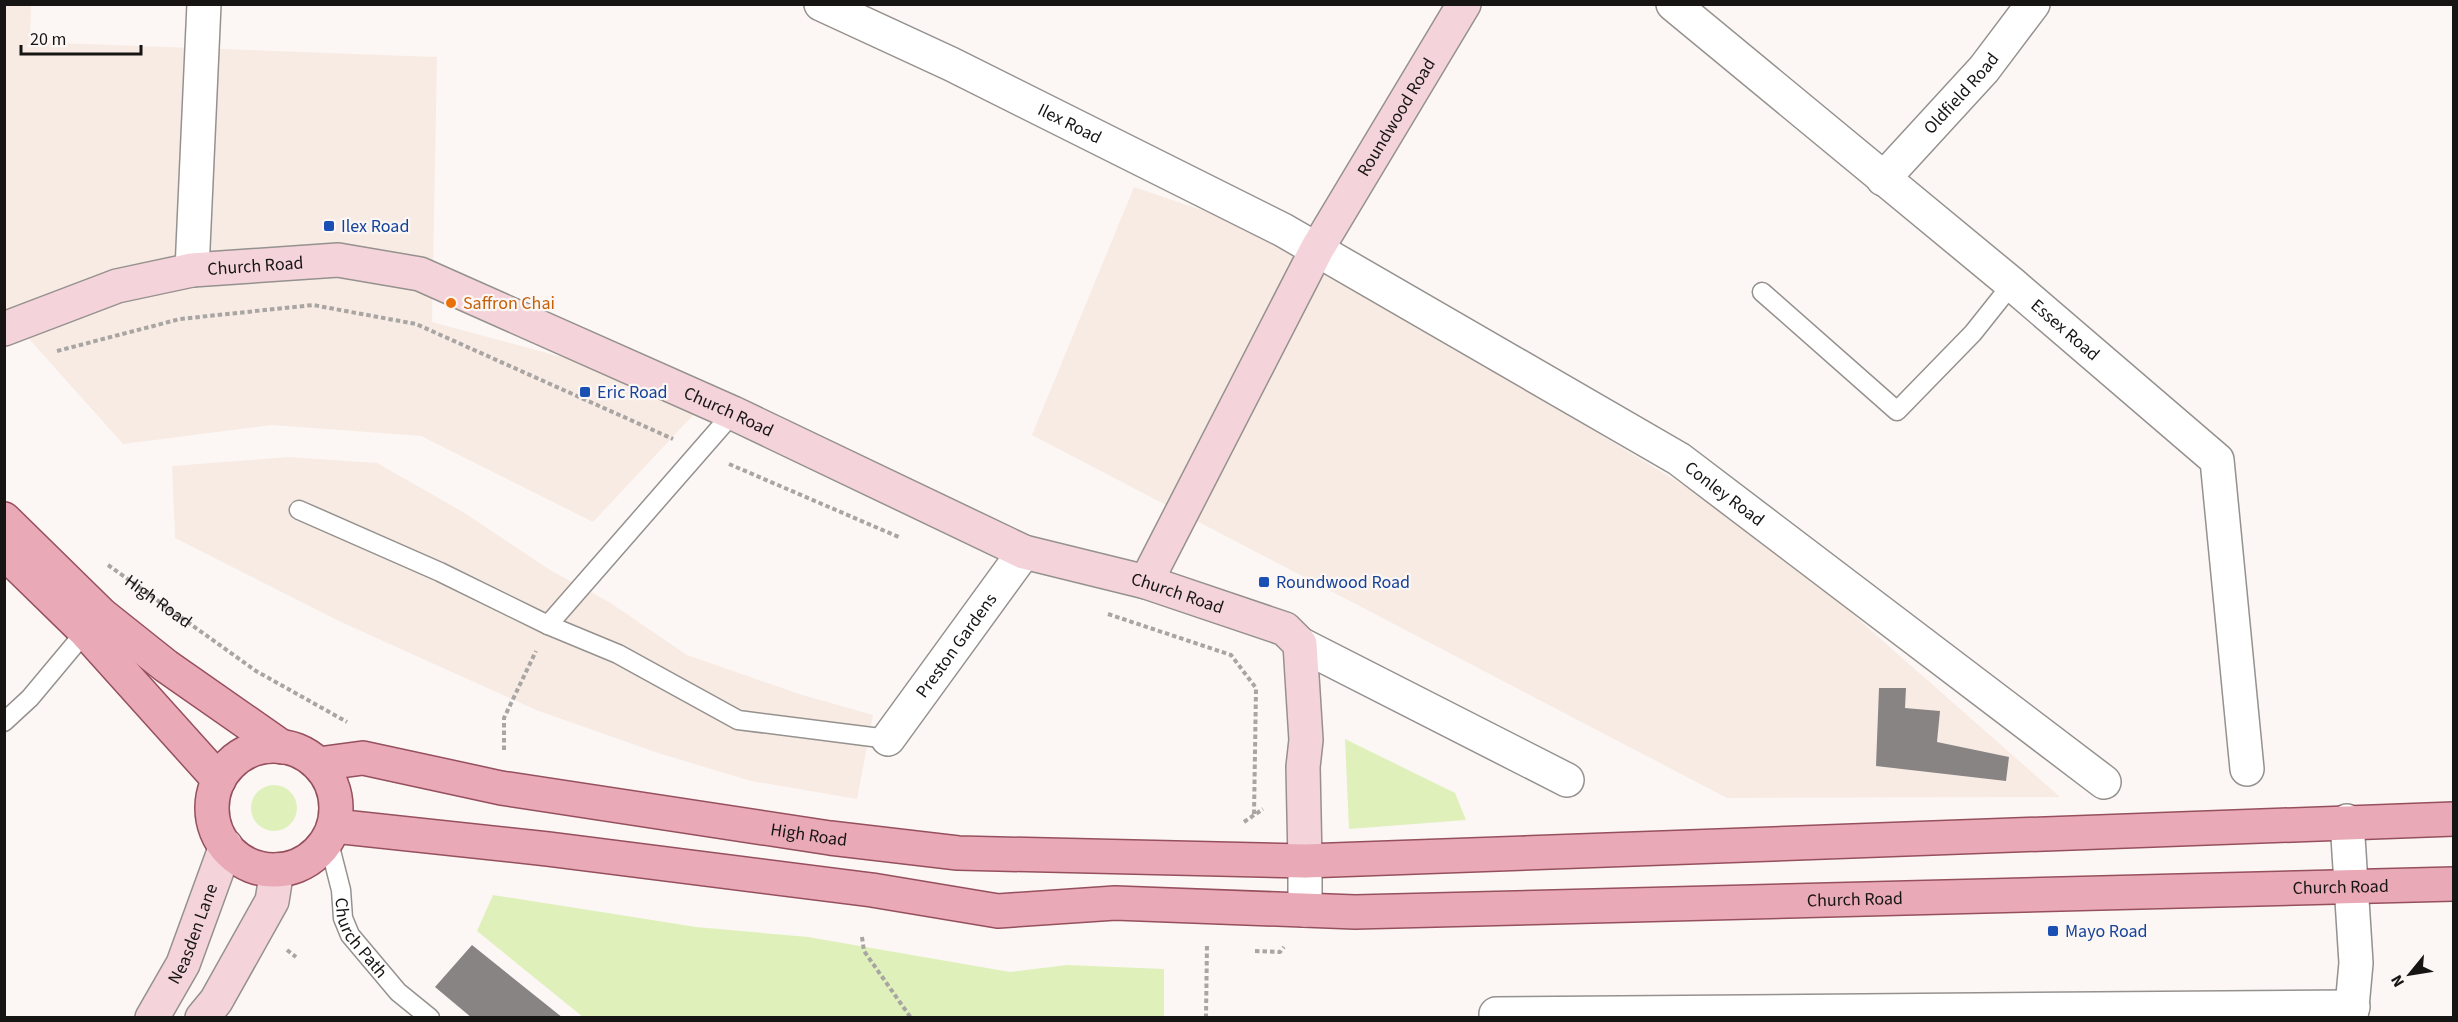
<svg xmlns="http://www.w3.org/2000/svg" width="2458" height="1022" font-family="'Source Sans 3',sans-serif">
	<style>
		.built { fill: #f8ebe4 }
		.green { fill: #dff0bb }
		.building { fill: #898484 }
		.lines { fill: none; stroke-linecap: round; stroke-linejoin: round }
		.lane-casing { stroke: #95918e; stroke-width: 21 }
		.street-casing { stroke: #95918e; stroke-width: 36 }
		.secondary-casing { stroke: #95918e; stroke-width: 36 }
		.primary-casing { stroke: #96505d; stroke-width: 36 }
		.path { stroke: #a9a5a3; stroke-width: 4; stroke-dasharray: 4.5 3; stroke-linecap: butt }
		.lane { stroke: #fff; stroke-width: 18 }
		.street { stroke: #fff; stroke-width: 33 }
		.secondary { stroke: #f4d4da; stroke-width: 33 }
		.primary { stroke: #e9a9b6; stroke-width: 33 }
		.transit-dot { fill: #1a4fb4; stroke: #fcf7f4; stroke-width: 2 }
		.food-dot { fill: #e8710a; stroke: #fcf7f4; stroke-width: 2 }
		.labels { text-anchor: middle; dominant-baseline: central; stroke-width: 4.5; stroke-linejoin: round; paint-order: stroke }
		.street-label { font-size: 18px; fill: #171514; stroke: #fcf7f4 }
		.transit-label { font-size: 18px; fill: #164399; stroke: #fcf7f4; text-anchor: start }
		.food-label { font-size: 18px; fill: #c56008; stroke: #fcf7f4; text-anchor: start }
	</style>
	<rect width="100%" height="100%" fill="#fcf7f4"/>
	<!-- built -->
	<path class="built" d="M4,5H31L30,42L437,57L432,322L710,397L593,522L421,436L272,425L123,444L5,312Z
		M1134,187L1317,249L1346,280L1757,530L2060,797L1727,798L1032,435Z
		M288,457L377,463L463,512L550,570L609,602L687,655L799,694L873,715L857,799L751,781L658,753L536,710L341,622L175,538L172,466Z"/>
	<!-- green -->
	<path class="green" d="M1345,739L1455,793L1466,820L1349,829Z
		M251 808a23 23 0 1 1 46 0a23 23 0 1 1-46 0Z
		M493,895L696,927L808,937L1010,972L1067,965L1164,969V1017H583L477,931Z"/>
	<!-- building -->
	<path class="building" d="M1879,688H1906L1905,708L1940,711L1937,742L2009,757L2006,781L1876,766Z
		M472,945L563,1018H472L435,987Z"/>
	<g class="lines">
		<defs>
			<g id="lane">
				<path d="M1762,292L1897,411L1973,333L2012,284"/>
				<path d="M299,510L440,572L548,625L618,654L738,720L888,739"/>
				<path d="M548,625L733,413"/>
				<path d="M4,722L30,698L91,625"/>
				<path id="s2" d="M328,839L341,890L343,918L350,935L398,992L430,1018"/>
			</g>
			<g id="street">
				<path id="s3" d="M821,4L951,64L1283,230L1679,459L2104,782"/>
				<path id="s4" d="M1673,4L2012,284L2217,460L2247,769"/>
				<path id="s5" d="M1883,179L1984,69L2033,4"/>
				<path d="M192,270L204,4"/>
				<path d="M1300,644L1567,780"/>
				<path id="s6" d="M888,739L1024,552"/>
				<path d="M2347,821L2356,963L2351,1018"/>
				<path d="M1305,861V910"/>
				<path d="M1496,1014L2353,1007"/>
			</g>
			<g id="secondary">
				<path id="s7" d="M4,329L117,286L192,270L338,260L420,274L733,413L1024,552L1146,582L1285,629L1300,644L1306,740L1303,767L1305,861"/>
				<path id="s8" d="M1146,582L1317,249L1464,4"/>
				<path id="s9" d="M152,1018L183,964L226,846"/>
				<path d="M202,1018L216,1001L272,901L277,870"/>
			</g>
			<g id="primary">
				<path d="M4,519L102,615L166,666L282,747"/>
				<path d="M4,552L85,631L219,780"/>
				<circle cx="274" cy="808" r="62"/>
				<path id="s10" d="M318,764L363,758L501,788L830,838L958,853L1305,861L2454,819"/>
				<path id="s11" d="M334,826L548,849L872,890L998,911L1115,903L1355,912L2454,884"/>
			</g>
		</defs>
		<!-- lane casing -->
		<use href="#lane" class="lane-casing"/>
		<!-- street casing -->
		<use href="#street" class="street-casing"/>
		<!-- secondary casing -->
		<use href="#secondary" class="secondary-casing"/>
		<!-- primary casing -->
		<use href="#primary" class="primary-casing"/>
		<!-- path -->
		<g class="path">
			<path d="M57,351L180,319L313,305L416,324L673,439"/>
			<path d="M729,464L901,538"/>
			<path id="s1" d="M108,565L256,671L347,722"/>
			<path d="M1108,614L1231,655L1256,688L1254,815"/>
			<path d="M504,750V718L536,651"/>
			<path d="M1244,822L1263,809"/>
			<path d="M862,937L864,951L911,1018"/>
			<path d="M287,950L296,957"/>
			<path d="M1255,951L1280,952L1284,947"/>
			<path d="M1206,1018L1207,943"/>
		</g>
		<!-- lane -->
		<use href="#lane" class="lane"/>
		<!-- street -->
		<use href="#street" class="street"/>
		<!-- secondary -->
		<use href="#secondary" class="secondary"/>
		<!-- primary -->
		<use href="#primary" class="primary"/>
	</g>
	<!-- markers -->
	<g class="transit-dot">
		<rect x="323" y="220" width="12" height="12" rx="3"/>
		<rect x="579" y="386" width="12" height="12" rx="3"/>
		<rect x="1258" y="576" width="12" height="12" rx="3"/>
		<rect x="2047" y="925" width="12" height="12" rx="3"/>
	</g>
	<circle class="food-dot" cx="451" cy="303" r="6"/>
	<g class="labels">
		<!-- street labels -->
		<g class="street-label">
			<text stroke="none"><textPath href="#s5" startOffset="116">Oldfield Road</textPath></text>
			<text stroke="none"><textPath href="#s8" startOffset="528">Roundwood Road</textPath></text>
			<text stroke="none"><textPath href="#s3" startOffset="276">Ilex Road</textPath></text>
			<text stroke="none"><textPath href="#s7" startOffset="261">Church Road</textPath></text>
			<text stroke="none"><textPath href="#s4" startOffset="510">Essex Road</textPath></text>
			<text stroke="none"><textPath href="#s7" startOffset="765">Church Road</textPath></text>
			<text stroke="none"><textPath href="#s3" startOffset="1029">Conley Road</textPath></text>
			<text stroke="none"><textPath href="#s7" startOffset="1251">Church Road</textPath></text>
			<text stroke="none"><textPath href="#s1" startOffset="62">High Road</textPath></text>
			<text stroke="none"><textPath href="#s6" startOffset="116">Preston Gardens</textPath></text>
			<text stroke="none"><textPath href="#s10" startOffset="498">High Road</textPath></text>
			<text stroke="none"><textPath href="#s11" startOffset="2013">Church Road</textPath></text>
			<text stroke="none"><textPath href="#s11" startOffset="1527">Church Road</textPath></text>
			<text stroke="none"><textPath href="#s9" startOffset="94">Neasden Lane</textPath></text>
			<text stroke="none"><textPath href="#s2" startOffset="106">Church Path</textPath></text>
		</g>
		<!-- transit labels -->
		<g class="transit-label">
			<text x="341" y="226">Ilex Road</text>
			<text x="597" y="392">Eric Road</text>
			<text x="1276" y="582">Roundwood Road</text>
			<text x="2065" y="931">Mayo Road</text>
		</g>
		<!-- food labels -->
		<g class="food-label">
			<text x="463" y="303">Saffron Chai</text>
		</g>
	</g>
	<!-- border -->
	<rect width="2458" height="1022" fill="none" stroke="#171514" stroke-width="12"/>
	<!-- north arrow -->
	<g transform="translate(2410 974) rotate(240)" stroke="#fcf7f4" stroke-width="4.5" paint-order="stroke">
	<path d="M0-4.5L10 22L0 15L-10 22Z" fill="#171514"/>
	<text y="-9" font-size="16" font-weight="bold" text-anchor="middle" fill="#171514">N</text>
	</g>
	<!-- scale -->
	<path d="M21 45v9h120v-9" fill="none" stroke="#171514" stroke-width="3"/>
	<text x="30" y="45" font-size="18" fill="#171514" stroke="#fcf7f4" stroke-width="4.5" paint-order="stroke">20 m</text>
</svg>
